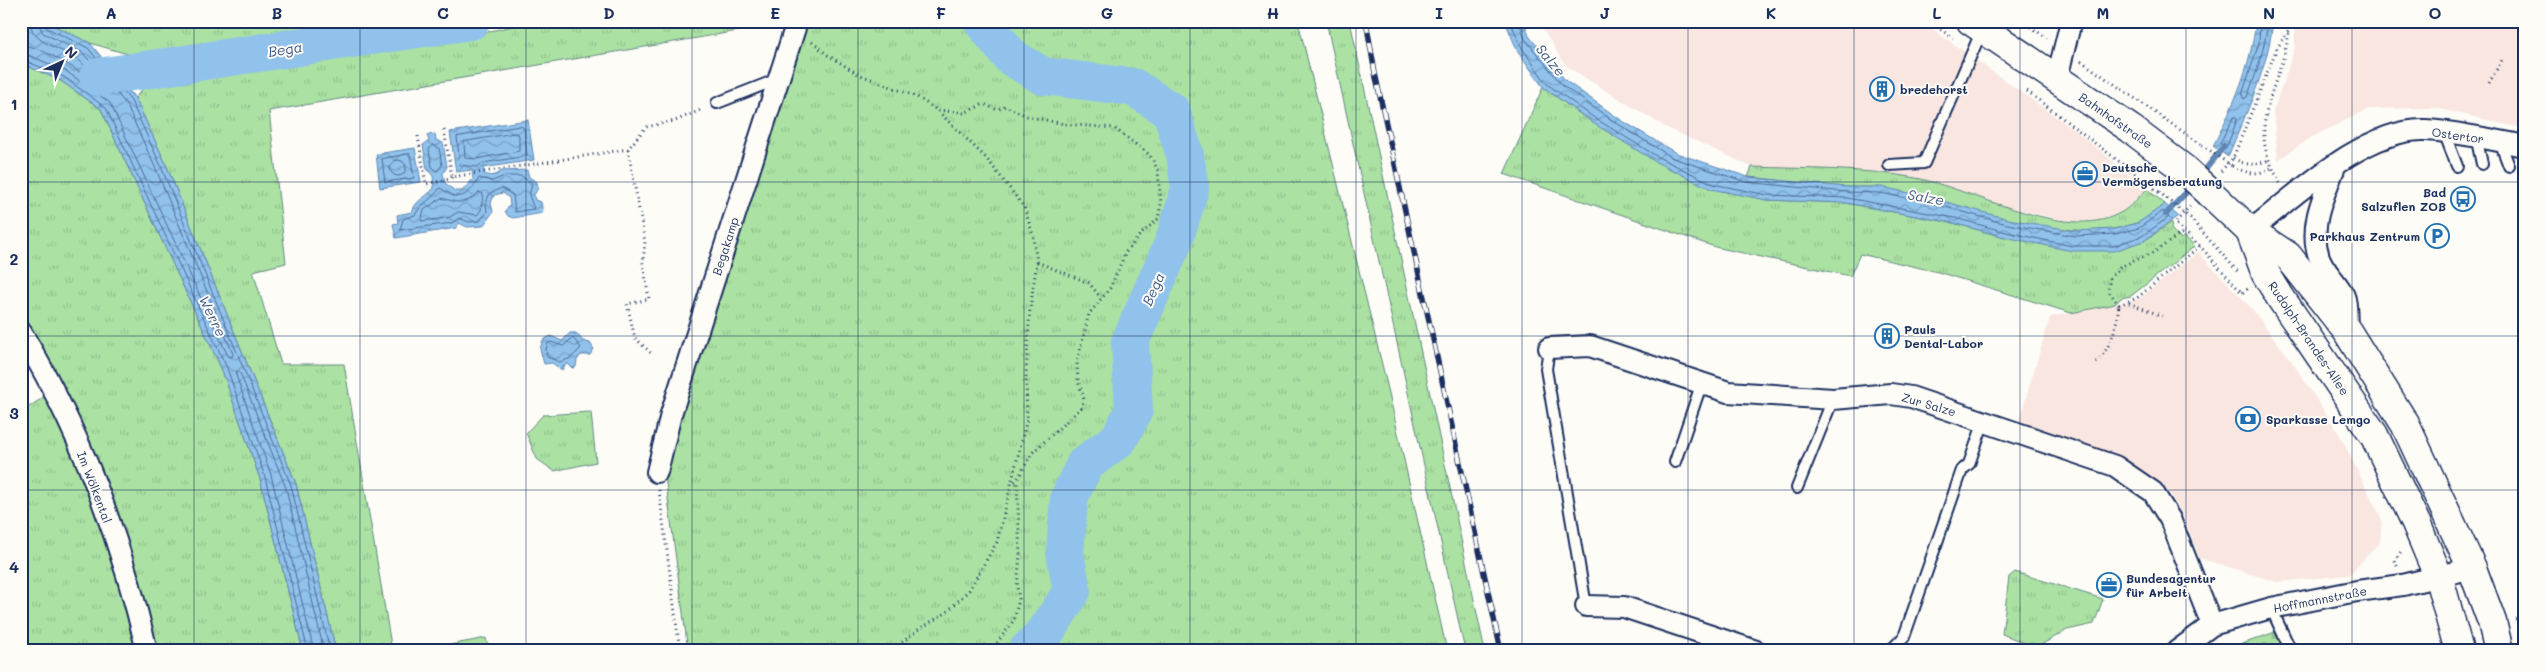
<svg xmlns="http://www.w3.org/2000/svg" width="2546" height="672" font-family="Mali,sans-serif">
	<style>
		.built { fill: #f9e6e1 }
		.grass { fill: url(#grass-tufts); stroke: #638880 }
		.cemetery { fill: url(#cemetery-stones); stroke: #638880 }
		.pitch { fill: #abe1a3; stroke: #638880 }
		.water { fill: url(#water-waves); stroke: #6187b3 }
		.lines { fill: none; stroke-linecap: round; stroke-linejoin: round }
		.shore { stroke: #4a6a97; stroke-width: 1 }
		.stream { stroke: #6187b3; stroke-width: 6 }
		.river { stroke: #90c2ec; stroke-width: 38 }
		.service-casing { stroke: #1b2f5e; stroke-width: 14 }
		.minor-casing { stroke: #1b2f5e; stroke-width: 24 }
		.secondary-casing { stroke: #1b2f5e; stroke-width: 31 }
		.path { stroke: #1b2f5e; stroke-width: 3; stroke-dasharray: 1 4; stroke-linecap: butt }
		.service { stroke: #fdfcf7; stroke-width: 10 }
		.minor { stroke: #fdfcf7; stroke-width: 20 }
		.secondary { stroke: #fdfcf7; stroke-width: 28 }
		.rail-casing { stroke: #1b2f5e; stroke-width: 5.5 }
		.rail { stroke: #fdfcf7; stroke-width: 4; stroke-dasharray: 11; stroke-linecap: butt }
		.secondary-bridge-casing { stroke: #1b2f5e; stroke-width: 31; stroke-linecap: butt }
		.path-bridge { stroke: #1b2f5e; stroke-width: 3; stroke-dasharray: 1 4; stroke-linecap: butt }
		.secondary-bridge { stroke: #fdfcf7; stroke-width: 28 }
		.grid { fill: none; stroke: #1b2f5e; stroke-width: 1; stroke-opacity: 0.55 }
		.labels { text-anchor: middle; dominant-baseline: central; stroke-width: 4; stroke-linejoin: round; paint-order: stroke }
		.poi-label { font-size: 12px; font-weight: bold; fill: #1b2f5e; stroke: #fdfcf7; text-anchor: start }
		.street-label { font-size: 12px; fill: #1b2f5e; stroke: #fdfcf7 }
		.water-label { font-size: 14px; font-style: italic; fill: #3e5b89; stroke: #fdfcf7 }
		.neatline { fill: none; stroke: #1b2f5e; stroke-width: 2 }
		.grid-label { font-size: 16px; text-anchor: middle; font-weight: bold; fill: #1b2f5e }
	</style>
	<defs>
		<pattern id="grass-tufts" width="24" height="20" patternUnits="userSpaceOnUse" patternTransform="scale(1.25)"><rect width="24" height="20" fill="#abe1a3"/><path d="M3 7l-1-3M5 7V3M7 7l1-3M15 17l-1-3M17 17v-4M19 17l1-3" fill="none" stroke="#93c18f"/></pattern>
		<pattern id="cemetery-stones" width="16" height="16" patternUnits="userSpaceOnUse" patternTransform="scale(1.25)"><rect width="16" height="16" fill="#abe1a3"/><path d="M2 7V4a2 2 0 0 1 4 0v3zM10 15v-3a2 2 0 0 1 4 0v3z" fill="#93c18f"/></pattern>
		<pattern id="water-waves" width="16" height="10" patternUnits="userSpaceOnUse" patternTransform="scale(1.25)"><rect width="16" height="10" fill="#90c2ec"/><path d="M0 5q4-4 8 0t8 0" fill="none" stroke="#759ec2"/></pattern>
	</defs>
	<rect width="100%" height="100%" fill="#fdfcf7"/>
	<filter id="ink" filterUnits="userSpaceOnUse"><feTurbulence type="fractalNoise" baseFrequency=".02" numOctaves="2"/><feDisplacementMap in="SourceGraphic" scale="10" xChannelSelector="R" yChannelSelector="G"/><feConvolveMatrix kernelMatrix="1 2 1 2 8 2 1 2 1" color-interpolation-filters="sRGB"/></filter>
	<g filter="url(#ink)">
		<!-- built -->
		<path class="built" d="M1538,21H1921L2076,131L2147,189L2119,214L2097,221H2069L2002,207L1871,173L1752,167L1665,127L1566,66Z
			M2295,21H2525V129L2436,108L2369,109L2312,137L2278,160L2273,112L2295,47Z
			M2198,252L2252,309L2292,362L2338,432L2382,519L2380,542L2349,575L2277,582L2199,558L2183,516L2169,492L2152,478L2112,455L2019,421L2050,317L2139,299Z"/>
		<!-- grass -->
		<path class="grass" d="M44,21H386L131,55L90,43Z
			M536,21H797L269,111L286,263L253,271L281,364H344L392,651H336L296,484L165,162L135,98L150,80L444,41Z
			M803,21H1298L1389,393L1447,651H688L664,468Z
			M1326,21H1350L1485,651H1465Z
			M21,63L61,81L101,109L222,370L260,479L303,651H154L53,375L21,322Z
			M1543,87L1593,123L1766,200L1846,203L1953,223L2005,237L2144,241L2172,222L2171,229L2181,239L2184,236L2195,246L2131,296L2121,298L2115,304L2071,313L1938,272L1860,254L1850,276L1715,247L1504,174Z
			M1752,167C1806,169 1863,168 1916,178C1969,188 2066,242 2118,214C2129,209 2138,197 2147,189L2165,204C2156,210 2146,220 2136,223C2069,249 1955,201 1884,188C1872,186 1858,188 1846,187C1813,185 1780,180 1748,177Z
			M47,395L87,482L114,553L139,651H21V412Z
			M591,412L596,462L554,471L537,459L526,433L543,415Z
			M2015,572L2103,599L2094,624L2067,630L2039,646L2041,651H2034L2035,647L2002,634L2009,577Z"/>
		<!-- cemetery -->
		<path class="cemetery" d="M2275,632L2285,651H2225L2226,650Z"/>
		<!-- pitch -->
		<path class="pitch" d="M486,638L489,651H429L428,649Z"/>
		<!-- water -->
		<path class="water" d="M21,21H44L90,43L135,98L165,162L296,484L336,651H303L260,479L222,370L101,109L61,81L21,63Z
			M1505,21H1524L1529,36L1566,81L1621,120L1676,153L1748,177L1846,187H1881L1928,197L2008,219L2076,231L2114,229L2138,223L2165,204L2178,216L2144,241L2114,251H2072L2005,237L1953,223L1846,203L1766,200L1711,189L1656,162L1593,123L1543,87L1517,50Z
			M2256,21H2273C2268,69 2246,113 2228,157L2213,146C2233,107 2251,66 2256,21Z
			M528,120L534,160L483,168L484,174C490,176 496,177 501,171L527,170L529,177L537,182L538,188L534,195L535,200L541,202L543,213L513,218L508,216L505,211L510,205L509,198L503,193L494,195L491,203L493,212L483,226L467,227L459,223L456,228L396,238L393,224L398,223L397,215L412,212C416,199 426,198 434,188L433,176L427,169L423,145L429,141L427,135L435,134L436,140L443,143L447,167L443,173L445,183L455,191H462L473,179L472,170L456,172L450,132Z
			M415,148L421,182L380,188L376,154Z
			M570,333H576L583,341L590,343L594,349L590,355H581L577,360L576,367L572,368L567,363L562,370L552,363L544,364L540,349L543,340L551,336L562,341Z"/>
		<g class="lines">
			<!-- shore -->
			<path class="shore" d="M44,21L47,28L88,48L131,101L160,164L291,485L330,651
				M1510,21L1522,48L1547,84L1596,119L1658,157L1713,184L1767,195L1847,198L1955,218L2006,232L2072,246H2113L2142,236L2169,217L2163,211L2139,228L2115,234L2075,236L2007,224L1927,202L1880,193L1846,192L1746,182L1673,158L1618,124L1563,86L1525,39L1519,21
				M2260,21L2259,43L2242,95L2244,99L2247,97C2257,72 2265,48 2268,21
				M21,45C41,46 71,66 87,77L90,75C81,47 31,51 30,21
				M21,52L66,71L110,103L228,356L232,357L233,354L155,167L126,104L83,53L43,33L37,21
				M21,59L64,77L106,108L227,368L265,477L308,651
				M2236,117L2237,120L2227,146L2223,147L2220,143L2233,118Z
				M521,126L524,128L527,156L483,163L477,167L460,165L457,137Z
				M516,133L519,135V151L476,159L465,158L464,142Z
				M433,145L439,148L442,165L437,171L432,167L429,150Z
				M410,154L414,178L385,182L382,159Z
				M390 168a8 8 0 1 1 16 0a8 8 0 1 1-16 0Z
				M505,176H522L532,185L529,195L534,209L515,212L513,195L502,188L490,193L486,202L487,212L480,221L469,222L459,218L452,223L400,230L403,219L415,215C424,200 430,202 440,188C445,190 449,195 454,196C466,199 474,187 479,178L492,181Z
				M479,192L483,194L481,210L477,215L458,212L448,218L421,221L424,210L441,198C458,202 464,207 479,192Z
				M573,338L581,348L571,358L560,362L547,357L546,349L548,343L551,342L563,346Z
				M314,651L271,475L236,375L237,371L240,373L286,488L324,651"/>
			<!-- stream -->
			<path class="stream" d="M2201,175L2224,146
				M2166,214L2193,185"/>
			<!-- river -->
			<path class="river" d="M982,21L1011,57L1043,76L1133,87L1171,111L1185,155L1190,189L1174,241L1130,342L1134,410L1119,439L1085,464L1069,498L1065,553L1072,591L1047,630L1027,651
				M98,77L471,21"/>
			<defs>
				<path id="service" d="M717,103L778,79
					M2444,132L2457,166
					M2476,136L2482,164
					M2500,142L2509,166
					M1889,165L1924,163L1982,30
					M1549,348L1546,369L1586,606
					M1675,462L1701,385
					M1797,488L1833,399
					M2271,608L2291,651
					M1890,651L1904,637L1962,470L1969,464L1984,421"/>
				<path id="minor" d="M2057,78L2071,21
					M2336,164C2325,193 2308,225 2319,257C2324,272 2338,282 2344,296C2348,305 2346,321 2347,331
					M2250,231C2295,196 2366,127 2426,130C2460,132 2492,140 2525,146
					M21,332C80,430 121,539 147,651
					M1549,348L1590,346L1728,392L1833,399L1891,394L1911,397L2115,466L2153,492L2170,519L2212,625
					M657,472L671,414L795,28V21
					M1586,606L1624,607L1756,651
					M2177,651L2212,625L2271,608L2357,591L2403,585L2472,568"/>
				<path id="secondary" d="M1971,21L2131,129L2184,169
					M2210,193L2250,231L2288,256L2347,331L2405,424L2472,568L2492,622L2499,651
					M2250,231L2266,274L2280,297L2374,435L2416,523L2439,578L2459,651"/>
			</defs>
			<!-- service casing -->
			<use href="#service" class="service-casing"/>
			<!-- minor casing -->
			<use href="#minor" class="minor-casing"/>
			<!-- secondary casing -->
			<use href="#secondary" class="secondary-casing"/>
			<!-- path -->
			<path class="path" d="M1928,21L1953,38
				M2022,21L2047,38
				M812,42L826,54L858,74L917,97L937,110L987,159L1024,207L1033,235L1037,262L1030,308L1026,374L1027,419L997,542L969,590L946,613L919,629L891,651
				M2081,61L2202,145
				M2489,83L2502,60
				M2027,91L2159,192
				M938,110L964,113L984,104L997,110L1005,106L1027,116L1064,124L1114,128L1150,155L1158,171L1161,204L1158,219L1140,235L1126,252L1110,288L1089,314L1077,362L1078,381L1084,399L1081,408L1032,453L1017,480L1013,483
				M444,130L452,177L628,149L646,127L675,121L703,109
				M418,136L426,184L450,179L452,177
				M628,149L645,242L643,263L649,299L627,304L635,338L653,355
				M2233,158C2247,166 2254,166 2269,160
				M2232,166C2247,174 2258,176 2273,167
				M2221,171L2233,158L2277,48L2289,30V21
				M2280,183C2275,173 2269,162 2266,151C2256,112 2285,70 2289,31
				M2190,206L2175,223L2200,246
				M2190,218L2238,272
				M1037,262L1089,283L1101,298
				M2129,303L2162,316
				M2119,305L2137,298L2200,246L2242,293L2249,288
				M2119,305L2108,290L2110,278L2120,267L2154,252L2184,232
				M2096,362C2113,345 2116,328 2119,305
				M659,490L680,651
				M2397,566L2395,560L2402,550
				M2515,619L2525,618
				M991,651L1014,620L1019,599L1017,587L1020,555L1017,480"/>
			<!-- service -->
			<use href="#service" class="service"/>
			<!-- minor -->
			<use href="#minor" class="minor"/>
			<!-- secondary -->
			<use href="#secondary" class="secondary"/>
			<defs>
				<path id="rail" d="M1366,21L1375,73L1501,651"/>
			</defs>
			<!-- rail casing -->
			<use href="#rail" class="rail-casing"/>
			<!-- rail -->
			<use href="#rail" class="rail"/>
			<defs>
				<path id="secondary-bridge" d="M2184,169L2210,193"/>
			</defs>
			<!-- secondary-bridge casing -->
			<use href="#secondary-bridge" class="secondary-bridge-casing"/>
			<!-- path-bridge -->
			<path class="path-bridge" d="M2202,145L2232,166
				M2159,192L2190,218"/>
			<!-- secondary-bridge -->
			<use href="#secondary-bridge" class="secondary-bridge"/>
		</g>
	</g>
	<!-- grid -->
	<path class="grid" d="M194,21V651M360,21V651M526,21V651M692,21V651M858,21V651M1024,21V651M1190,21V651M1356,21V651M1522,21V651M1688,21V651M1854,21V651M2020,21V651M2186,21V651M2352,21V651M21,182H2525M21,336H2525M21,490H2525"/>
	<!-- icons -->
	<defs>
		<symbol id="building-ring" viewBox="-11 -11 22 22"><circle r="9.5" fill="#fdfcf7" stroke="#1f6fb2" stroke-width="1.5"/><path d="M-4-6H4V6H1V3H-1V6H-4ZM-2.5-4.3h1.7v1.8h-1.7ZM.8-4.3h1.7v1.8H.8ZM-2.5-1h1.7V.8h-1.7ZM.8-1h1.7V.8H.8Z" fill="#1f6fb2"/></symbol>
		<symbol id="office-ring" viewBox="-11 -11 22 22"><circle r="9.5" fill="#fdfcf7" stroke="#1f6fb2" stroke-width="1.5"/><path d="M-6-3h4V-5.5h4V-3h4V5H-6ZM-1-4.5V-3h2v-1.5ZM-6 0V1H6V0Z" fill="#1f6fb2"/></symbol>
		<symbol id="bus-ring" viewBox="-11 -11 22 22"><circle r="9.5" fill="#fdfcf7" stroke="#1f6fb2" stroke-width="1.5"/><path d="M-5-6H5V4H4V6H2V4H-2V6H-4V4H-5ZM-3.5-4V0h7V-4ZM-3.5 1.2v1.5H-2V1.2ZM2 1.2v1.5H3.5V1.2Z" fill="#1f6fb2"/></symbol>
		<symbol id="parking-ring" viewBox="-11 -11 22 22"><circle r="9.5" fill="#fdfcf7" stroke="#1f6fb2" stroke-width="1.5"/><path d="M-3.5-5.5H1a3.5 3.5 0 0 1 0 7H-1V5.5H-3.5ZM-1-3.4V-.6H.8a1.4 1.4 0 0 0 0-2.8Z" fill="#1f6fb2"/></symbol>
		<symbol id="bank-ring" viewBox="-11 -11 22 22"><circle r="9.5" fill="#fdfcf7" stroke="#1f6fb2" stroke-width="1.5"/><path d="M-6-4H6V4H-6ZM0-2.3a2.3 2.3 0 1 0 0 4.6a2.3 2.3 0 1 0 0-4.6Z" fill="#1f6fb2"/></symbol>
	</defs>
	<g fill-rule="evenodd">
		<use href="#building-ring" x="1868" y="75" width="28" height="28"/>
		<use href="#office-ring" x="2071" y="160" width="28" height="28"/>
		<use href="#bus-ring" x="2449" y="185" width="28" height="28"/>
		<use href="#parking-ring" x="2423" y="222" width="28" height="28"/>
		<use href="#building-ring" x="1873" y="322" width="28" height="28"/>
		<use href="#bank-ring" x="2234" y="405" width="28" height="28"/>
		<use href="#office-ring" x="2095" y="571" width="28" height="28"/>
	</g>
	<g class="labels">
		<!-- poi labels -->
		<g class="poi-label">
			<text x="1900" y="89">bredehorst</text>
			<text x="2102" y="167">Deutsche<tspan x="2102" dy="14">Vermögensberatung</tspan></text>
			<text x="2446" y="192" text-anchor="end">Bad<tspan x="2446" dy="14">Salzuflen ZOB</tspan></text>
			<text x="2420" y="236" text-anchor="end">Parkhaus Zentrum</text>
			<text x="1904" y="329">Pauls<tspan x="1904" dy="14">Dental-Labor</tspan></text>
			<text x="2266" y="419">Sparkasse Lemgo</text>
			<text x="2126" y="578">Bundesagentur<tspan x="2126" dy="14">für Arbeit</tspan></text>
		</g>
		<!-- street labels -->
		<g class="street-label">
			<text transform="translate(2116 120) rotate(35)">Bahnhofstraße</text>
			<text transform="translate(2458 135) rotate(8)">Ostertor</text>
			<text transform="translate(725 246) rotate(-72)">Begakamp</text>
			<text transform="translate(2309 338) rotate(56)">Rudolph-Brandes-Allee</text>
			<text transform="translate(1929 404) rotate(16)">Zur Salze</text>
			<text transform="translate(95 487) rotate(69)">Im Wölkental</text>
			<text transform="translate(2320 599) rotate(-11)">Hoffmannstraße</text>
		</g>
		<!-- water labels -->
		<g class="water-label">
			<text transform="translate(285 49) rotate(-9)">Bega</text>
			<text transform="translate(1551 60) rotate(50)">Salze</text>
			<text transform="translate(1926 197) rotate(10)">Salze</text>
			<text transform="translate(1153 289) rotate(-66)">Bega</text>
			<text transform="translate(213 316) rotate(64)">Werre</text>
		</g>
	</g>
	<!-- margin -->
	<rect width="2546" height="672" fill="none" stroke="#fdfcf7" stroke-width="55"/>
	<!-- north arrow -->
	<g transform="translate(62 62) rotate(44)" stroke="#fdfcf7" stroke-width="4" paint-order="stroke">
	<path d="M0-4L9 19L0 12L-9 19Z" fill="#1b2f5e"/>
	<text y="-8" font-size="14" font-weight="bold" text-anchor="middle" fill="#1b2f5e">N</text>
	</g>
	<rect x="28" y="28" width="2490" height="616" class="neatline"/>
	<g class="grid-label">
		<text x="111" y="19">A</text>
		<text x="277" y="19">B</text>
		<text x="443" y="19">C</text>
		<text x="609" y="19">D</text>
		<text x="775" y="19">E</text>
		<text x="941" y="19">F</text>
		<text x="1107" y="19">G</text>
		<text x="1273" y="19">H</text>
		<text x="1439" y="19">I</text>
		<text x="1605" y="19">J</text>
		<text x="1771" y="19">K</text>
		<text x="1937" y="19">L</text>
		<text x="2103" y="19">M</text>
		<text x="2269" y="19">N</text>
		<text x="2435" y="19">O</text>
		<text x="14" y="110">1</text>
		<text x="14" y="265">2</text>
		<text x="14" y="419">3</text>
		<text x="14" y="573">4</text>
	</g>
</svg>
